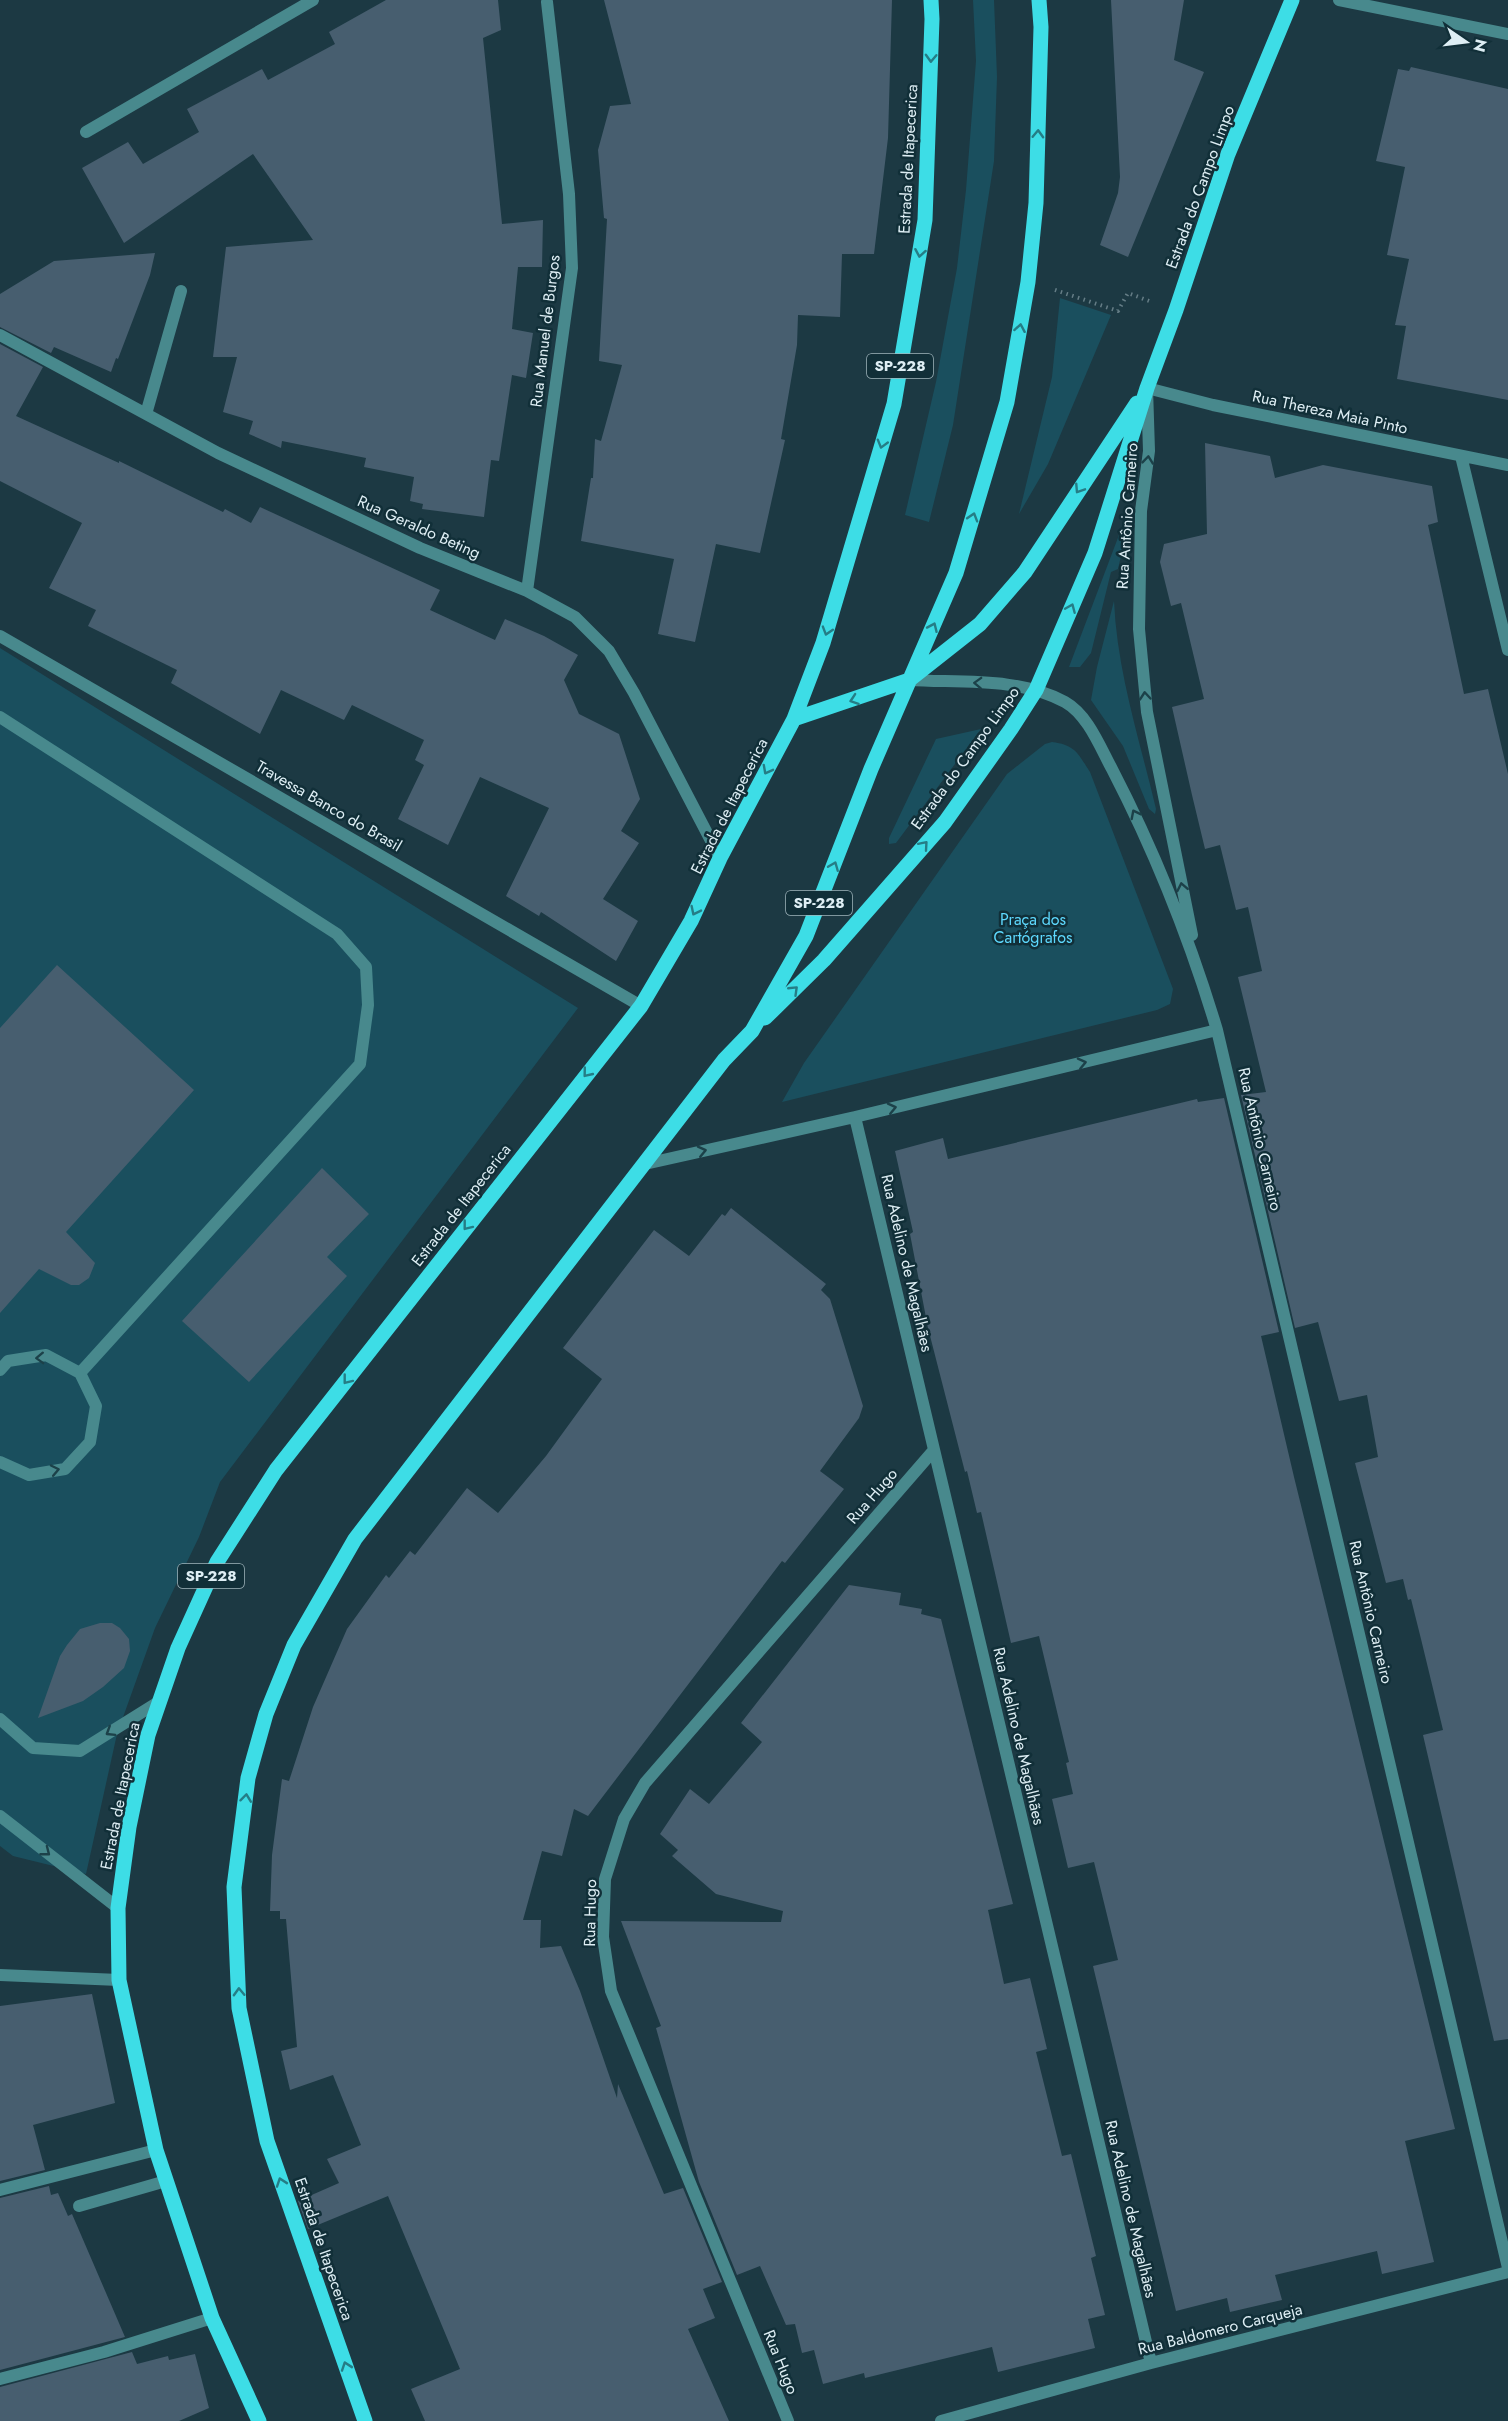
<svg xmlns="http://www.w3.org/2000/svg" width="1508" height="2421" font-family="Jost,sans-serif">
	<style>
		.green { fill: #1a4f5e }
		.building { fill: #475e6f }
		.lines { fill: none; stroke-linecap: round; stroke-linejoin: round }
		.path { stroke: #657d86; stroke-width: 4; stroke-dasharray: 1.5 4.5; stroke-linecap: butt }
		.service { stroke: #48898d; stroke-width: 12 }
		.minor { stroke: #48898d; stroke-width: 12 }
		.primary { stroke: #3ddde6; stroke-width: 15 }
		.oneway { stroke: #257d86 }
		.oneway2 { stroke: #1c4149 }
		.labels { text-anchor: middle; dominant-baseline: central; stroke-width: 5; stroke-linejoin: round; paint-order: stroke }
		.shield { fill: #112f38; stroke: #a0b5bc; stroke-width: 1.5 }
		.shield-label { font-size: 15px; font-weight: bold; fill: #deeef4 }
		.street-label { font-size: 16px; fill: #deeef4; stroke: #112f38 }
		.park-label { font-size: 16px; fill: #5ed9fe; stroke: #112f38 }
	</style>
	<rect width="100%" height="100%" fill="#1c3943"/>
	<!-- green -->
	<path class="green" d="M973,0H994L997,77L994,161L953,425L929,522L905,515L936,382L957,268L966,190L976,61Z
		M1060,298L1111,315L1048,464L1019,514L1052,377Z
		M1119,535L1125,538L1118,569L1111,572L1091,653L1080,667H1069Z
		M1114,601C1117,672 1140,741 1156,809L1155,814L1149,809L1123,746L1091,700L1097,667Z
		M0,648L578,1008L220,1482L199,1537L155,1628L117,1734L86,1874L13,1856L0,1846Z
		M981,729L896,843L889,844V838L936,739Z
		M1052,742C1076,745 1078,754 1090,772L1173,989L1170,1004L1157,1010L782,1102L804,1063L1007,774L1045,744Z"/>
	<!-- building -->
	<path class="building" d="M386,0H498L501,30L483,38L502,224L543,220L542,267H518L512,329L533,333L526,378L512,375L499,461L491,460L484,517L422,509L423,504L410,501L414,477L364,467L366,458L282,441L281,448L249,434L253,421L223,412L237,357H213L226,247L313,240L253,154L124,243L82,168L128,142L143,164L199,132L187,109L262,69L268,80L335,44L329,32Z
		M604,0H892L888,138L874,254H842L840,317L798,315L797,345L781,439L785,440L760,553L716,544L695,642L658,634L674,559L581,541L591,478H593L595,439L601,441L622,365L599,361L607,219L604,218L598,150L610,106L631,104Z
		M1111,0H1184L1174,60L1204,72L1128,257L1100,245L1118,193L1120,177Z
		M1411,67L1508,89V400L1397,379L1406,326L1395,325L1409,259L1387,255L1405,167L1376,161L1398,69L1409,71Z
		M155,253L150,275L118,359L116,358L111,372L54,347L51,353L0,327V294L54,261Z
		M0,344L43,367L16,416L119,463V461L223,512L225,509L251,523L260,507L440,590L430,610L495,640L505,619L544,636L578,655L564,680L579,714L619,734L640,799L621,831L639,843L603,899L638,921L616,961L541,912L539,916L506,896L549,808L480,777L448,845L398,819L424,765L415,760L424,740L352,705L344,720L281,690L260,734L171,683L177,670L88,626L96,610L49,588L82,523L0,481Z
		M1205,443L1270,456L1275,478L1323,465L1432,486L1438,522L1428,525L1464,694L1488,689L1508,774V2039L1494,2041L1423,1735L1443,1730L1421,1639L1411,1599L1408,1600L1403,1579L1386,1583L1355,1463L1378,1457L1367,1395L1339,1401L1318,1322L1295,1328L1241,1095L1266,1092L1238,977L1262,971L1248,907L1236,910L1220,845L1205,849L1192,795L1172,707L1204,699L1181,603L1171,606L1160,562L1164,544L1207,534Z
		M57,965L194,1090L66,1232L95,1263L89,1278L79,1285H71L39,1269L0,1313V1028Z
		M1224,1098L1279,1332L1261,1336L1294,1477L1455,2129L1405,2141L1434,2262L1382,2274L1377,2251L1275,2275L1282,2300L1230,2312L1227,2298L1176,2311L1093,1966L1118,1960L1094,1862L1068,1868L1052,1799L1073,1794L1066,1763L1069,1762L1039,1636L1011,1643L981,1512L977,1513L967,1471L965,1472L928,1328L910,1234L913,1232L895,1151L943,1138L948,1159L1197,1099L1198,1102Z
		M322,1168L369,1214L327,1257L347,1276L249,1382L182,1321Z
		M731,1208L826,1284L821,1290L830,1299L863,1406L859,1418L820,1471L844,1489L785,1563L782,1561L588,1816L574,1809L562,1856L542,1851L523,1920H541L540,1948L561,1946L580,1991L617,2098L618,2084L664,2194L683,2188L722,2282L703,2289L715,2318L688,2329L729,2421H425L411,2389L460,2369L388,2196L308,2229L298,2201L339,2183L327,2159L361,2145L333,2075L290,2090L281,2051L297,2047L286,1919H280V1911H270L272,1855L282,1779L289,1781L313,1707L347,1629L386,1575L389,1578L410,1551L415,1555L467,1488L498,1513L546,1456L602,1379L563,1348L637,1252L654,1230L689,1256L722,1214L725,1216Z
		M849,1585L901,1593L899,1605L922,1609L921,1614L941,1619L1013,1904L988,1910L1004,1984L1030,1978L1047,2049L1036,2052L1062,2156L1071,2154L1096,2256L1091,2258L1105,2315L1088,2319L1095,2348L998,2372L992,2347L865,2378L864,2373L823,2384L814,2350L802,2353L795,2324L786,2325L760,2266L737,2275L699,2182L656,2028L661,2026L621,1921L781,1922L783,1911L716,1894L672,1856L678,1850L660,1834L690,1789L709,1804L762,1742L741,1723Z
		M100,1623H112L120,1628L129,1639L130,1651L124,1668L103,1687L83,1701L38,1718L60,1656L67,1645L80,1629Z
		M92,1994L115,2103L33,2125L45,2170L0,2181V2006Z
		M49,2186L51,2195L58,2193L68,2216L72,2214L125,2337L0,2370V2198Z
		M132,2352L137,2364L168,2356L169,2360L195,2354L209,2408L179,2421H0V2387Z"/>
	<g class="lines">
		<!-- path -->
		<path class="path" d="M1055,290L1118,311L1128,293L1149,301"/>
		<!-- service -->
		<path class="service" d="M79,2206L166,2181"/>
		<!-- minor -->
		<path class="minor" d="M1339,0L1508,34
			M86,132L313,0
			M0,335L218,453L420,548L527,591L575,617L609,651L634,693L720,858
			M146,414L181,291
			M1461,456L1508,650
			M527,591L572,268L569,194L547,2
			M0,636L641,1006
			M909,680C961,683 1019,677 1065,702C1088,715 1100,747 1112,769C1155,852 1190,940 1217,1030L1508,2268
			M0,717L337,934L366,967L368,1005L360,1064L80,1373
			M1192,935L1147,712L1139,629L1141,511L1149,451L1147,388L1213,405L1508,465
			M855,1117L1151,2363
			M645,1164L855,1117L1217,1030
			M0,1370L8,1361L46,1355L80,1373L96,1406L90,1442L65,1469L29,1475L0,1462
			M0,1719L33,1748L80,1751L160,1701
			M0,1816L118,1908
			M0,1975L119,1980
			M0,2190L156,2150
			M0,2379L104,2352L212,2318
			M788,2421L611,1991L603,1937L605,1879L624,1819L645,1783L934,1450
			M941,2421L1151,2363L1508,2272"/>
		<!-- primary -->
		<path class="primary" d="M794,719L909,680L980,624L1025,572L1137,403
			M765,1018L824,960L945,822L1011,729L1036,690L1095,553L1147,388L1176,310L1228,154L1292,0
			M259,2421L212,2318L156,2150L119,1980L118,1908L129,1827L148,1735L178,1648L217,1562L276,1470L641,1006L691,921L720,858L794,719L823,643L894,404L925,220L932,19L931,0
			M365,2421L267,2141L239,2008L234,1887L248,1778L266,1714L294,1645L355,1539L724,1060L752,1031L806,936L871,769L956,573L1007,402L1028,282L1036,203L1041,27L1039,0"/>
	</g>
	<!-- one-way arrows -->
	<defs><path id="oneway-chevron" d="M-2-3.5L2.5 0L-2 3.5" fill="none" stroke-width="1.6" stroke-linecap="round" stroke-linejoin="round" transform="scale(1.5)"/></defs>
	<g class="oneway">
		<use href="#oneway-chevron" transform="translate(931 58) rotate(92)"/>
		<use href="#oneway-chevron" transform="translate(1038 134) rotate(-88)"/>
		<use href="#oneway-chevron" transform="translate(920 253) rotate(100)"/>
		<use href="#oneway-chevron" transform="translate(1020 328) rotate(-80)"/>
		<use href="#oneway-chevron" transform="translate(882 444) rotate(106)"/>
		<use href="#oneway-chevron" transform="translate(1079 489) rotate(123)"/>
		<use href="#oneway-chevron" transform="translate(973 517) rotate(-73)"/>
		<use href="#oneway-chevron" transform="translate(1071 608) rotate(-67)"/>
		<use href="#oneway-chevron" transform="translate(933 627) rotate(-66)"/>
		<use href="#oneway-chevron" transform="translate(827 631) rotate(107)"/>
		<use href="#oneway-chevron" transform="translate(854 700) rotate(161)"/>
		<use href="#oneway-chevron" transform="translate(767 770) rotate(118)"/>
		<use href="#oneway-chevron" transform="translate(924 845) rotate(-49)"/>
		<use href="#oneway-chevron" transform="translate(834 866) rotate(-68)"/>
		<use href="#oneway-chevron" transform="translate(695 911) rotate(116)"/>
		<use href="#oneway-chevron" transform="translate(794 990) rotate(-44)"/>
		<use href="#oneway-chevron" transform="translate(587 1073) rotate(129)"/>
		<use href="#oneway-chevron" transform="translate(467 1226) rotate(128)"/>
		<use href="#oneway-chevron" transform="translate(347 1380) rotate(128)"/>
		<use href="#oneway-chevron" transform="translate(246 1798) rotate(-83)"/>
		<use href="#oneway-chevron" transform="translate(239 1992) rotate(-92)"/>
		<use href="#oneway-chevron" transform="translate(281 2182) rotate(-109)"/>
		<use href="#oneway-chevron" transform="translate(346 2366) rotate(-109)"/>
	</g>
	<g class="oneway2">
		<use href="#oneway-chevron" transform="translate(1148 460) rotate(-84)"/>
		<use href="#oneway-chevron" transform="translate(978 683) rotate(-178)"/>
		<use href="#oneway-chevron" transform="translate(1145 696) rotate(-95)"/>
		<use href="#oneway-chevron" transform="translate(1135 814) rotate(-117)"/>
		<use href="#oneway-chevron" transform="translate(1182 887) rotate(-101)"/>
		<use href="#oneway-chevron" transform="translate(1082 1063) rotate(-13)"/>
		<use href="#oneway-chevron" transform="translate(892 1108) rotate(-13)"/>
		<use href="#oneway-chevron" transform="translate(702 1151) rotate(-13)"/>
		<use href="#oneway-chevron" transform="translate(40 1358) rotate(178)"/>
		<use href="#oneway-chevron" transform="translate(55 1470) rotate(-12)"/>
		<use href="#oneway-chevron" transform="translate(110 1732) rotate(148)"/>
		<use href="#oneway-chevron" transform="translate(46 1852) rotate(38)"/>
	</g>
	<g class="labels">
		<!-- shield labels -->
		<g class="shield">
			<rect x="867" y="354" width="66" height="24" rx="4.5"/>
			<rect x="786" y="891" width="66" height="24" rx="4.5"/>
			<rect x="178" y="1564" width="66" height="24" rx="4.5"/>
		</g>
		<g class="shield-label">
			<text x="900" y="366">SP-228</text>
			<text x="819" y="903">SP-228</text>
			<text x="211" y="1576">SP-228</text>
		</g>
		<!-- street labels -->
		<g class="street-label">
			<text transform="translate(908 159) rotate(-87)">Estrada de Itapecerica</text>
			<text transform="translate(1200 187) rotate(-70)">Estrada do Campo Limpo</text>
			<text transform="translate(545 331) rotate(-83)">Rua Manuel de Burgos</text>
			<text transform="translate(1330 412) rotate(12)">Rua Thereza Maia Pinto</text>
			<text transform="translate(1127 516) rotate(-86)">Rua Antônio Carneiro</text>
			<text transform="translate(419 527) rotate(24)">Rua Geraldo Beting</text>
			<text transform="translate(965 758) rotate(-54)">Estrada do Campo Limpo</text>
			<text transform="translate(329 806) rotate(30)">Travessa Banco do Brasil</text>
			<text transform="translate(729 806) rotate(-63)">Estrada de Itapecerica</text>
			<text transform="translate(1260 1139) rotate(77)">Rua Antônio Carneiro</text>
			<text transform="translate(461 1205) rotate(-52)">Estrada de Itapecerica</text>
			<text transform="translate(907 1263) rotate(77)">Rua Adelino de Magalhães</text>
			<text transform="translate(872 1496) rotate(-49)">Rua Hugo</text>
			<text transform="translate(1371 1612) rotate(77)">Rua Antônio Carneiro</text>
			<text transform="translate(1019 1736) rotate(77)">Rua Adelino de Magalhães</text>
			<text transform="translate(120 1796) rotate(-79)">Estrada de Itapecerica</text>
			<text transform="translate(590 1913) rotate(-89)">Rua Hugo</text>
			<text transform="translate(1131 2209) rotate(77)">Rua Adelino de Magalhães</text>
			<text transform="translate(324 2249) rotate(71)">Estrada de Itapecerica</text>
			<text transform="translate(1220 2329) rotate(-14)">Rua Baldomero Carqueja</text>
			<text transform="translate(781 2362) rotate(68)">Rua Hugo</text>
		</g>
		<!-- park labels -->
		<g class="park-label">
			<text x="1033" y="919">Praça dos<tspan x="1033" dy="18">Cartógrafos</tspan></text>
		</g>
	</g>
	<!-- north arrow -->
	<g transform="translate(1466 42) rotate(104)" stroke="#112f38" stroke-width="4.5" paint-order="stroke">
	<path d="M0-4.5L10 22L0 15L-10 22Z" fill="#deeef4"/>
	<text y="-9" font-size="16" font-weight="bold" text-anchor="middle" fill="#deeef4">N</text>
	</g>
</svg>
